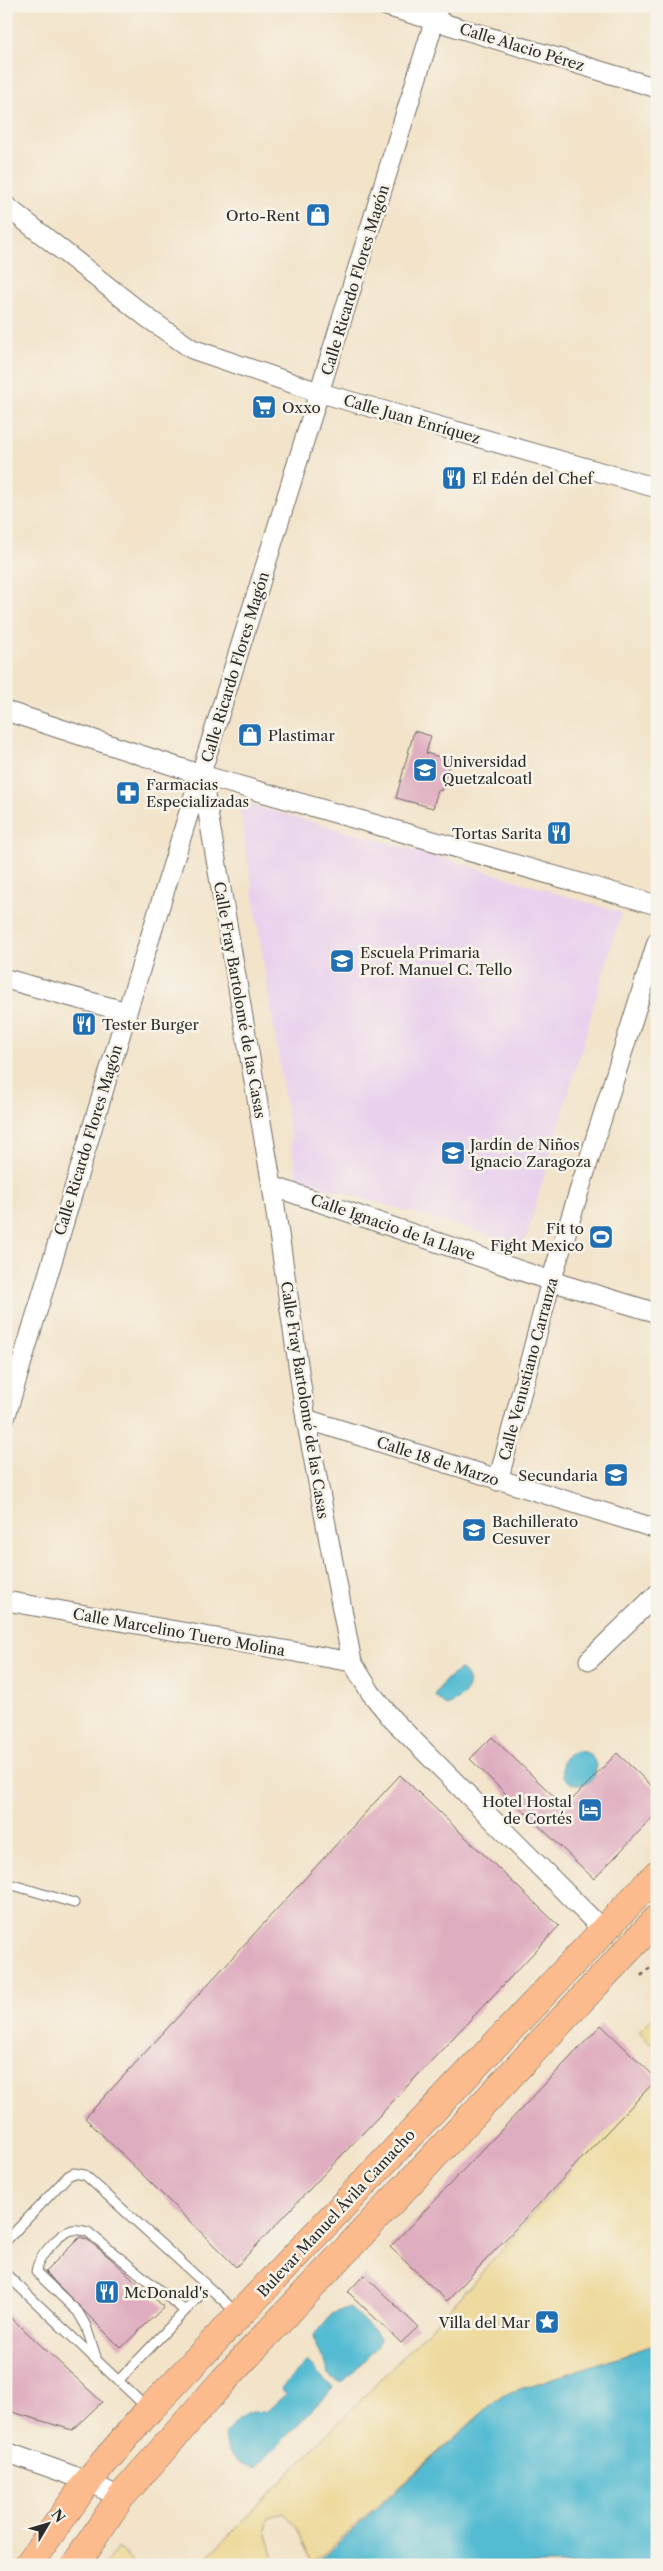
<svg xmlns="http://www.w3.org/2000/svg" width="663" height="2571" font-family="'Libre Caslon Text',serif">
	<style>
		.built { fill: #e9d1ed }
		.sand { fill: #eeda9e; stroke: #8c8264 }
		.water { fill: #54bbd2; stroke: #40737e }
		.building { fill: #dfadc0 }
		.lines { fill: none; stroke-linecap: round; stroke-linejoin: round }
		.lane-casing { stroke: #716b62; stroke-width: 11 }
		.street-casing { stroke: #716b62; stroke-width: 21 }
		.primary-casing { stroke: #716b62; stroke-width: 29 }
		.path { stroke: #716b62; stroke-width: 3; stroke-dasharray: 4 4; stroke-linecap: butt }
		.lane { stroke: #fff; stroke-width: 9 }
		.street { stroke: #fff; stroke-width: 19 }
		.primary { stroke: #fbbb8d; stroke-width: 28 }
		.labels { text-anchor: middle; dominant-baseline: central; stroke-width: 5; stroke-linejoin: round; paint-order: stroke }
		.street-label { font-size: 15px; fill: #2b2b2b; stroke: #f7f3e8 }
		.poi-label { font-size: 15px; fill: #2b2b2b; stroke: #f7f3e8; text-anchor: start }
	</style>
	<rect width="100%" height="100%" fill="#f7f3e8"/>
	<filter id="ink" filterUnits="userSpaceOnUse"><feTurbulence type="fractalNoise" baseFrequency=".02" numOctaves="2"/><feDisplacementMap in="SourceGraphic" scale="10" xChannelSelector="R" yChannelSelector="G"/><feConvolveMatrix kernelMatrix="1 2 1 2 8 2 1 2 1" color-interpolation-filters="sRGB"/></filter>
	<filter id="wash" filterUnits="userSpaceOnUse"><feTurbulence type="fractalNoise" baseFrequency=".0096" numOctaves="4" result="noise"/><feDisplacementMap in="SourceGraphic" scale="20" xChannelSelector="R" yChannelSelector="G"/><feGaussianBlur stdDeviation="1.12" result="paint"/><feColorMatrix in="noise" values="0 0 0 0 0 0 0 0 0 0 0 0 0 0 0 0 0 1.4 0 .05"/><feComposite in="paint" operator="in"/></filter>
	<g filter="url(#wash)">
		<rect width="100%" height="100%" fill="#f2e3c9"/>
		<!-- built -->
		<path class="built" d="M239,802L450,860L621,913L524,1245L297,1179Z"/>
		<!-- sand -->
		<path class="sand" d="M657,2013V2050L639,2031Z
			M657,2071V2344L502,2395L313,2563L295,2526L284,2513L269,2517L266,2531L276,2565H200L458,2300Z
			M117,2547L136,2565H103Z"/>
		<!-- water -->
		<path class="water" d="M461,1670C478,1683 463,1700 447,1706L436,1697C438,1685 450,1675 461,1670Z
			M562 1768a17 17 0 1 1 34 0a17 17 0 1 1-34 0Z
			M349,2307L380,2337L378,2346L342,2383C327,2380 330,2373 325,2362C317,2349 317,2352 314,2335L332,2314Z
			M657,2344V2565H314L502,2395Z
			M307,2362L333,2388L256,2468C234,2462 228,2457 224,2435C238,2420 243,2409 266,2412L286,2394L281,2388Z"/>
		<g id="blocks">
			<!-- building -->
			<path class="building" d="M414,731L431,736L426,753L450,760L441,791L438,790L433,808L396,798Z
				M492,1737L565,1807L617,1753L657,1791V1813L594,1879L470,1759Z
				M400,1775L559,1926L236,2267L85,2118Z
				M601,2025L657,2079L447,2301L390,2247Z
				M80,2237L88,2240L110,2258L164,2307L121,2348L45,2272Z
				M364,2275L418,2327L401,2343L348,2292Z
				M6,2313L102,2402L72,2430L6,2410Z"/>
		</g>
	</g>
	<g filter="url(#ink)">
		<use href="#blocks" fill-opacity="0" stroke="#716b62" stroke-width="1"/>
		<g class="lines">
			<defs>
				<path id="lane" d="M6,1883L74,1903
					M6,2241L68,2176L74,2173L85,2175L236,2312
					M6,2274L147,2408
					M96,2357L86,2326L78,2312L36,2272C37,2258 58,2234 72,2230C77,2229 82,2230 88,2232L185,2311
					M119,2380L208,2287"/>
				<path id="street" d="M386,6L657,88
					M6,206L149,319L192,349L321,393L657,488
					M6,711L202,775L657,905
					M202,778L272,1186L306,1419L352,1662L371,1693L393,1720L602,1929
					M6,979L127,1012
					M272,1186L551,1281L657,1313
					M6,1415L127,1012L439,6
					M306,1419L657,1529
					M498,1481L551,1281L657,942
					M6,1601L352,1662
					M589,1660L657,1594
					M6,2452L88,2481L120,2498"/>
				<path id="primary" d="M28,2565L88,2481L149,2410L657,1874
					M75,2565L120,2498L224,2380L657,1919"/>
			</defs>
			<!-- lane casing -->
			<use href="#lane" class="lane-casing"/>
			<!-- street casing -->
			<use href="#street" class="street-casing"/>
			<!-- primary casing -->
			<use href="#primary" class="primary-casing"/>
			<!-- path -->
			<path class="path" d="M641,1976L657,1961"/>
			<!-- lane -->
			<use href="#lane" class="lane"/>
			<!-- street -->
			<use href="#street" class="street"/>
			<!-- primary -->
			<use href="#primary" class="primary"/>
		</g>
	</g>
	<!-- icons -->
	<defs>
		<symbol id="shop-square" viewBox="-11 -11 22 22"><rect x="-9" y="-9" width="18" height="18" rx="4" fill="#1f6fb2" stroke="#f7f3e8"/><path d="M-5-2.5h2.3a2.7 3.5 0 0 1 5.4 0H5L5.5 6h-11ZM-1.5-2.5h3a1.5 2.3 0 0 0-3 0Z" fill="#fff"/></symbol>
		<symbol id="supermarket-square" viewBox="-11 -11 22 22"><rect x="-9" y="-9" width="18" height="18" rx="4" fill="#1f6fb2" stroke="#f7f3e8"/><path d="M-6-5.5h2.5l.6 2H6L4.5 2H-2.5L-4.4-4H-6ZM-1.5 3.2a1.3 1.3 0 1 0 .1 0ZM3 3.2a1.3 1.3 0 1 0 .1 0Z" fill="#fff"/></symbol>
		<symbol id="restaurant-square" viewBox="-11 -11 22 22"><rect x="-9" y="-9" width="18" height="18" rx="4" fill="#1f6fb2" stroke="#f7f3e8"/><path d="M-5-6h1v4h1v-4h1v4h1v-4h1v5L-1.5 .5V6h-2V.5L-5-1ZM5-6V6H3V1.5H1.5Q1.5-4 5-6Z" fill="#fff"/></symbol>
		<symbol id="university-square" viewBox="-11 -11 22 22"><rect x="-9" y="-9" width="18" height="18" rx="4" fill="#1f6fb2" stroke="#f7f3e8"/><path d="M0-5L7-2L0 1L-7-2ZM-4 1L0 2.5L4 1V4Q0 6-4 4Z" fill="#fff"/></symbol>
		<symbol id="pharmacy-square" viewBox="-11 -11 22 22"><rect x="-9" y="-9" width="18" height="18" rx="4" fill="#1f6fb2" stroke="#f7f3e8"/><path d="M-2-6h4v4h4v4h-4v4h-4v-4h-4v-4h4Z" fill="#fff"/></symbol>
		<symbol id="school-square" viewBox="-11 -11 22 22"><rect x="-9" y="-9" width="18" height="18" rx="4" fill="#1f6fb2" stroke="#f7f3e8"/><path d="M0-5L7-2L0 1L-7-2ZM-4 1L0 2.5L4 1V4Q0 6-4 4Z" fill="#fff"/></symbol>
		<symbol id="stadium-square" viewBox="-11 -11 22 22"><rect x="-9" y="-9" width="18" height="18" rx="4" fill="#1f6fb2" stroke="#f7f3e8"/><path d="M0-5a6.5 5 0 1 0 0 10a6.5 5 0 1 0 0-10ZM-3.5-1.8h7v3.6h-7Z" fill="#fff"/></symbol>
		<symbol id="hotel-square" viewBox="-11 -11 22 22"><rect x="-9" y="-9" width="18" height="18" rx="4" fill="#1f6fb2" stroke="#f7f3e8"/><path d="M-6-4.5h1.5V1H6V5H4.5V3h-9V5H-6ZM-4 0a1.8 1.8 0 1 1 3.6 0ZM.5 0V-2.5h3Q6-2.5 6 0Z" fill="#fff"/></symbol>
		<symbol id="sight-square" viewBox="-11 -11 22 22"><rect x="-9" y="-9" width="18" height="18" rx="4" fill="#1f6fb2" stroke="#f7f3e8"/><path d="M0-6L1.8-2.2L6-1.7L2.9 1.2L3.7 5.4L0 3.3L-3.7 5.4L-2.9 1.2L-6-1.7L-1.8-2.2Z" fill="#fff"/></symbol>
	</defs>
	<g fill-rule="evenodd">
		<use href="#shop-square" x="304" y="201" width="28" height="28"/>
		<use href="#supermarket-square" x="250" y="393" width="28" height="28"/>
		<use href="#restaurant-square" x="440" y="464" width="28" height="28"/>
		<use href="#shop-square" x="236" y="721" width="28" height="28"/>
		<use href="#university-square" x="411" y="756" width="28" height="28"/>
		<use href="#pharmacy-square" x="114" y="779" width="28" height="28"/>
		<use href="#restaurant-square" x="545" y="819" width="28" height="28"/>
		<use href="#school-square" x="328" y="947" width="28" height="28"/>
		<use href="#restaurant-square" x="70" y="1010" width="28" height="28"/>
		<use href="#school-square" x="439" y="1139" width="28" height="28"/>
		<use href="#stadium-square" x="587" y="1223" width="28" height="28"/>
		<use href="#school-square" x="602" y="1461" width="28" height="28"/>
		<use href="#school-square" x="460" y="1516" width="28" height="28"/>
		<use href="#hotel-square" x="576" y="1796" width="28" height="28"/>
		<use href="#restaurant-square" x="93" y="2278" width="28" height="28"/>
		<use href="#sight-square" x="533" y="2308" width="28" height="28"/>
	</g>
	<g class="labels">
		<!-- street labels -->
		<g class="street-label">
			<text transform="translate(522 47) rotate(17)">Calle Alacio Pérez</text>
			<text transform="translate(355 280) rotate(-73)">Calle Ricardo Flores Magón</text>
			<text transform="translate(412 419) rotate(16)">Calle Juan Enríquez</text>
			<text transform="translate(235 667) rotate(-73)">Calle Ricardo Flores Magón</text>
			<text transform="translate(240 1000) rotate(80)">Calle Fray Bartolomé de las Casas</text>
			<text transform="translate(88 1140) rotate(-73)">Calle Ricardo Flores Magón</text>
			<text transform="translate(393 1227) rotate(19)">Calle Ignacio de la Llave</text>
			<text transform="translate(528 1369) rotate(-75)">Calle Venustiano Carranza</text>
			<text transform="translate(305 1400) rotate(81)">Calle Fray Bartolomé de las Casas</text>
			<text transform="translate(438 1461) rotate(18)">Calle 18 de Marzo</text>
			<text transform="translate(179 1632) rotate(10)">Calle Marcelino Tuero Molina</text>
			<text transform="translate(336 2213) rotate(-47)">Bulevar Manuel Ávila Camacho</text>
		</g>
		<!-- poi labels -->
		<g class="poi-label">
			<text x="300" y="215" text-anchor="end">Orto-Rent</text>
			<text x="282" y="407">Oxxo</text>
			<text x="472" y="478">El Edén del Chef</text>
			<text x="268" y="735">Plastimar</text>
			<text x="442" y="761">Universidad<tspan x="442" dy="17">Quetzalcoatl</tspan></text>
			<text x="146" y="784">Farmacias<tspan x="146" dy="17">Especializadas</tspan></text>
			<text x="542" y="833" text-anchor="end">Tortas Sarita</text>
			<text x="360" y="952">Escuela Primaria<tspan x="360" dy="17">Prof. Manuel C. Tello</tspan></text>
			<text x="102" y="1024">Tester Burger</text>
			<text x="470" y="1144">Jardín de Niños<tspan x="470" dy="17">Ignacio Zaragoza</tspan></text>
			<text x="584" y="1228" text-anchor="end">Fit to<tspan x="584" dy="17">Fight Mexico</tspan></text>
			<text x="598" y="1475" text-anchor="end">Secundaria</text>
			<text x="492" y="1521">Bachillerato<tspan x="492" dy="17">Cesuver</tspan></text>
			<text x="572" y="1801" text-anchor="end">Hotel Hostal<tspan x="572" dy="17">de Cortés</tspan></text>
			<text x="124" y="2292">McDonald's</text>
			<text x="530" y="2322" text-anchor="end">Villa del Mar</text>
		</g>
	</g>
	<!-- margin -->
	<rect width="663" height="2571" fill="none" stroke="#f7f3e8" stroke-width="25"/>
	<!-- north arrow -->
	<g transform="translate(48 2524) rotate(52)" stroke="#f7f3e8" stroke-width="4" paint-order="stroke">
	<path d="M0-4L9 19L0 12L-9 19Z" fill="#2b2b2b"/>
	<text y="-8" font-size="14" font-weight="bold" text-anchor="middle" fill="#2b2b2b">N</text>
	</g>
</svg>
